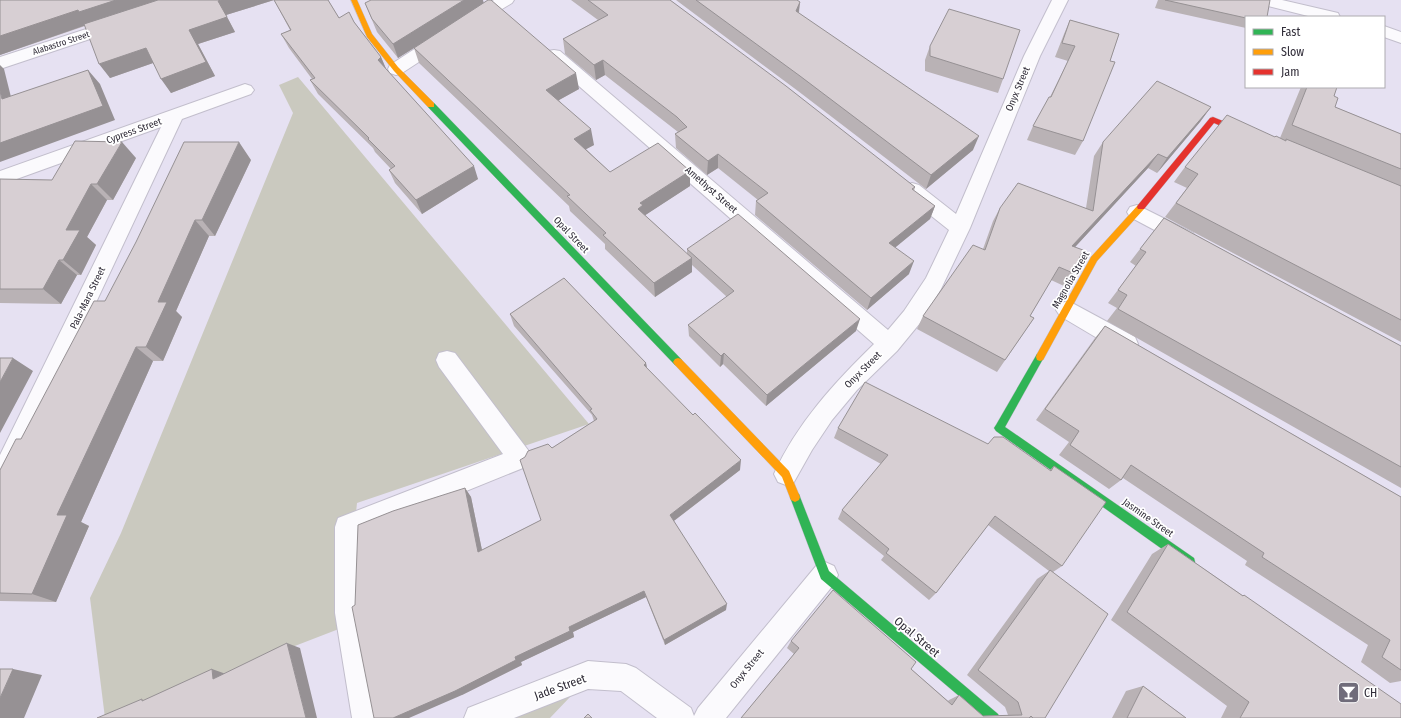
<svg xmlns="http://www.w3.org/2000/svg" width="1401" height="718" font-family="'Fira Sans Condensed',sans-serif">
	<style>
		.green { fill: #cac9bf }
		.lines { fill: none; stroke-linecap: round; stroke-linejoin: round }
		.street-casing { stroke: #c2becc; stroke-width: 2 }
		.fast-casing { stroke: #c2becc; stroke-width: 1 }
		.slow-casing { stroke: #c2becc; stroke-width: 1 }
		.jam-casing { stroke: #c2becc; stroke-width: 1 }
		.street { fill: #fbfafd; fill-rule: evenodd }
		.fast { fill: #30b455; fill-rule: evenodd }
		.slow { fill: #ff9f0a; fill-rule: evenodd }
		.jam { fill: #e5322d; fill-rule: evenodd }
		.wall { fill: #b9b2b5 }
		.shaded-wall { fill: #969194 }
		.building { fill: #d7cfd3; stroke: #969194 }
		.labels { text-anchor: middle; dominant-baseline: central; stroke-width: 3.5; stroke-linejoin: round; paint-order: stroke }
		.far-street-label { font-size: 9px; fill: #312d39; stroke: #fff }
		.street-label { font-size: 10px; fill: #312d39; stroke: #fff }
		.near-street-label { font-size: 12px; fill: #312d39; stroke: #fff }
		.near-poi-label { font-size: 12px; fill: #312d39; stroke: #fff; text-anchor: start }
	</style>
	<rect width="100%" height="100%" fill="#e6e1f2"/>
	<!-- green -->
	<path class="green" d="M298,77L589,424L357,503L344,627L158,699L105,718L90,598L121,533L293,113L279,85Z
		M565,690L570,697L550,718H490Z"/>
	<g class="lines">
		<defs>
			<path id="street" d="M494,0H514L512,3L477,24L471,25L465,24L463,20L465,16Z
				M1052,0H1068L1040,56L970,228L941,289L920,323L897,351L857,390L832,420L812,450L794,482L786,485L778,482L774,474C797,423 835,382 874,344L548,59L546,55L548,51L554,50L560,51L888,330L904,311L926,278L949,230L905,195L902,190L905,185L912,183L919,185L956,214L1024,56Z
				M1254,0H1282L1338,13L1340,17H1312L1256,3Z
				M117,19L123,20L125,24L123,28L0,69V57Z
				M1384,26L1401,32V43L1384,37Z
				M442,34L448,35L450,39L448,43L402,73L396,75L390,73L388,69L390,65L436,35Z
				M245,84L251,86L254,90L251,94L182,119L9,488L0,491V455L161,127L0,185V171Z
				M1137,205L1193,233L1196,238L1193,243L1186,246L1179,243L1130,217L1127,212L1130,207Z
				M1067,301L1074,304L1135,337L1138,344L1135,351L1127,353L1119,351L1060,316L1056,310L1060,304Z
				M447,351L455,353L528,450L532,458L528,466L360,534L361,613L380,718H352L335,613V527L338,518L503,454L439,367L436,360L439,353Z
				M825,562L834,566L838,575L834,584L726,718H657L621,691L588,689L514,718H464L468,708L588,661L626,664L636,668L691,708L694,716L698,708L816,566Z"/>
			<path id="fast" d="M428,103H434L681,359L683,362L681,365L678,366L675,365L428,107Z
				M1040,353L1043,354L1044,357L1005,427L1194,558L1195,562L1194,566L1190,567L1186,566L996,431L994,428L996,425L1037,354Z
				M795,492L799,494L800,497L829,571L998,714L1000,718H985L821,579L790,497L791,494Z"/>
			<path id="slow" d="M351,0H357L372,34L398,67L434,103V107H428L394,71L367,37Z
				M1141,204L1144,205L1145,207L1144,209L1097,261L1043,360L1040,361L1037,360L1036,357L1037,354L1091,257L1138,205Z
				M678,358L681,359L789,471L800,497L799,500L795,502L791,500L782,477L675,365L673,362L675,359Z"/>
			<path id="jam" d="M1213,117L1252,133L1253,135L1249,138L1246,137L1214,123L1144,209H1138L1137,207L1138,205L1210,118Z"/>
		</defs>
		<!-- street casing -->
		<use href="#street" class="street-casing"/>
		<!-- fast casing -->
		<use href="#fast" class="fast-casing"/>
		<!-- slow casing -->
		<use href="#slow" class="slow-casing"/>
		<!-- jam casing -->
		<use href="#jam" class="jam-casing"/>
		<!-- street -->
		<use href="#street" class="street"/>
		<!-- fast -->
		<use href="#fast" class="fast"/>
		<!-- slow -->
		<use href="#slow" class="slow"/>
		<!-- jam -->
		<use href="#jam" class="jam"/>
	</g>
	<!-- wall -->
	<path class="wall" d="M0,0H328L339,18L354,22L381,57L386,69L478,179L422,214L395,183L389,170L391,169L375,152L373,148L318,94L310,80L312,79L289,48L281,34L290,30L274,0L226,15L235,32L198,44L215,76L171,93L153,63L110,78L85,26L0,55Z
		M571,0H670L915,187L914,191L935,206L930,219L895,247L909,274L867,310L755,215L756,201L758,200L718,168L707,175L676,148L675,134L678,132L605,75L596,80L565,54L563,39L598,20Z
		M676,0H797L800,2L799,13L973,150L926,189L798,91Z
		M1158,0H1270L1246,17V28L1155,8Z
		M365,3H484L579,89L559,100L594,145L586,149L610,172L690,171V186L645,215L687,254V249L856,331L766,406L723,364L720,367L689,336L688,325L727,297L692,265V272L655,297L605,249V244L570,211L569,206L419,63L414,48L398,58L377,32Z
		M1070,20L1119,34L1083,141L1075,155L1027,140L1033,126L1050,97L1068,61L1055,57L1064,34Z
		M930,46L1003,79L998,93L925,71V60Z
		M1301,87H1337L1334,96L1335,107L1401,134V342L1165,217L1187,188L1174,182L1185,167L1275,137L1280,138Z
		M1211,107L1200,122L1157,173L1148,168L1075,247L1073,273L1064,286L1051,280L1030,316L1034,318L997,372L917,329L923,316L983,249L993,221L1000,208H1086L1094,156L1103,142Z
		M136,158L113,200H107L87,237L96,245L81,275H77L61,304L0,303V179L52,180Z
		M251,160L215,236H209L176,311L182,317L163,361H153L81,522L89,526L56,602L0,601V470L21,439L105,301Z
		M1164,218L1401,346V488L1107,321L1117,308L1108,303L1136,266L1130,262Z
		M510,314L646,363L647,368L740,470L674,521L726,610L665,645L646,597L573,632L574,637L521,662L522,665L462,695L355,605L465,488L471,497L482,550L541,520L552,448L594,421L592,415L514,326Z
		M1105,326L1401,497V681L1390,683L1361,662L1368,645L1245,565L1247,561L1123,478L1121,480L1109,489L1059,455L1069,442L1036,420L1095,338Z
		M838,428L988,444L1050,470L1054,466L1062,566L1053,572L1045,718H741L794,654L787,648L791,641L911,669L948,701L949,700L959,695L983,716L1008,715L1005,707L967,675L1037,579L1049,571L988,525L936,593L929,600L881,560L884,556L838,519L842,510L881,464L834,438Z
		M1168,544L1242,595H1244L1401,718H1221L1227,706L1111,620L1152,554Z
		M1143,686L1186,718H1112L1126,691Z"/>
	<!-- shaded-wall -->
	<path class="shaded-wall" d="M116,0H169L89,24L0,55V36L78,10Z
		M221,0H274L226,15L235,32L198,44L215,76L171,93L161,79L189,30L218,1Z
		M464,0H483L484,4L398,58L393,44Z
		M800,2L798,17L796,11Z
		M146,48L156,62L110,78L99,64Z
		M381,57L387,71L378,60Z
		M603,60L605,75L596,80L594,65Z
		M0,65L4,69L15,113L2,99L0,91Z
		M88,70L100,84L115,120L0,162V143Z
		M576,73L579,89L550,105L546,90Z
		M1211,107L1200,122L1157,173L1167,158Z
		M591,129L594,145L577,154L574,139Z
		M979,136L973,150L926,189L931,175Z
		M122,142L136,158L113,200L97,184Z
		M239,142L251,160L215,236L202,220Z
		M718,154V168L707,175L708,161Z
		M1158,154L1148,168L1064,259L1072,246Z
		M474,166L478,179L422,214L416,200Z
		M690,171V186L644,216L638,209L640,203Z
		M91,184L107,200L87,237L96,245L81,275L63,260L66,230Z
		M935,206L930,219L885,256L889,243Z
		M195,220L209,236L176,311L182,317L163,361L146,347L158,302Z
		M692,258V272L655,297L654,283Z
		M59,260L77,275L61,304L43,289Z
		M914,261L909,274L867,310L871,298Z
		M860,319L856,331L766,406L767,395Z
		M136,347L153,361L81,522L89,526L56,602L32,594L57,515Z
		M724,353L723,364L720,367L721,356Z
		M13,358L33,371L0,433V382Z
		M646,363L648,374L644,365Z
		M741,460L740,470L671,523L670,515Z
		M465,488L471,497L484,560L478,552Z
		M644,591L646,597L573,632L574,637L521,662L522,665L462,695L409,718H393L515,657L569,627Z
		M727,604L726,610L665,645L664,640Z
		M287,643L300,648L317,718H306Z
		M13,669L42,675L24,718H0V698Z
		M212,669L226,674L213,679Z"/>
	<!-- building -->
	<path class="building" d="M0,0H116L79,12L78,10L0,36Z
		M158,0H221L218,1L227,17L189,30L206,62L161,79L146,48L99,64L84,24Z
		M274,0H328L339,18L349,12L354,22L381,57L378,60L474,166L416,200L389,170L395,166L368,139L369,138L310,80L315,78L281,34L291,30Z
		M371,0H464L393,44L372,19L365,3Z
		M488,0H491L576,73L546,90L591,129L574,139L610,172L658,143L690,171L640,203L643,205L638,209L692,258L654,283L603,235L606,233L567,196L570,195L414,48Z
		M588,0H670L786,86L915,187L912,189L935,206L889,243L914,261L871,298L756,201L768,193L718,154L708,161L675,134L687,127L677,117L603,60L594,65L563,39L608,15Z
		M696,0H797L800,2L796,11L979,136L931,175L800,76Z
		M1165,0H1270L1267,17H1246V18Z
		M949,9L1020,30L1003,79L930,56V46Z
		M1070,20L1119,34L1110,61L1115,62L1083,141L1033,126L1049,97H1051L1075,46L1062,43Z
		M88,70L103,106L0,143V91L2,99Z
		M1157,81L1211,107L1167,158L1158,154L1072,246L1083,250L1073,273L1059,267L1030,316L1034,318L1005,360L923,316L973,245L985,250L1000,208L1018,183L1093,211L1103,142Z
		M1307,87H1337L1334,96L1338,98L1335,107L1401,134V169L1292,125Z
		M1227,115L1275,137L1276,136L1286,141V139L1401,186V320L1176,203L1198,174L1185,167Z
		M75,141L122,142L97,184H91L66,230H80L63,260H59L43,289H0V179L52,180Z
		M184,142H239L202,220H195L158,302H167L146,347H136L57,515H67L32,594L0,593V470L16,439H21L94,301H105L136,242Z
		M738,214L860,319L767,395L724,353L721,356L688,325L734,291L687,249Z
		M1164,218L1401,346V467L1118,309L1127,295L1118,290L1146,252L1140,249Z
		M564,278L646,363L644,365L693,415L695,413L741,460L670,515L727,604L664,640L644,591L569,627L570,631L515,657L516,660L455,691L393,718H374L352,607L355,605L358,525L393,511L465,488L478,552L541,520L520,460L525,457L528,451L548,444L552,448L597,419L590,410L592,409L510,314Z
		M1105,326L1401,497V670L1382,657L1390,640L1262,557L1264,553L1131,465L1121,480L1070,445L1079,431L1045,409Z
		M0,358H13L0,382Z
		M865,382L988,444L994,437H1003L1051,471L1054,466L1106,502L1062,566L995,516L936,593L886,553L889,549L842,510L888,455L838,428Z
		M1168,544L1243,596L1244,595L1401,704V718H1240L1249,702L1127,612Z
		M1050,570L1108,614L1045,718H1033L1031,716L1029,718H741L799,648L791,641L833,590L916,662L911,669L952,705L959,695L983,716L1022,715L1018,702L978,670Z
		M287,643L306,718H97L142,699V701L212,669L213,679Z
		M0,669H13L0,698Z
		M1143,686L1186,718H1127Z
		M588,714L592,718H584Z"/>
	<!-- icons -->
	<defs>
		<symbol id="bar-square" viewBox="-11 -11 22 22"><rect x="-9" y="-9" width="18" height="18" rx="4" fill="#706c7a" stroke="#fff"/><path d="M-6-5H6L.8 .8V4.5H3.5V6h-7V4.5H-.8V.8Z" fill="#fff"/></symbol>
	</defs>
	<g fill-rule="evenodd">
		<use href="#bar-square" x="1336" y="680" width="25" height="25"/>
	</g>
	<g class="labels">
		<!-- far-street labels -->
		<g class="far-street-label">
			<text transform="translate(61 43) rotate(-18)">Alabastro Street</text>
		</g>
		<!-- street labels -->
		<g class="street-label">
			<text transform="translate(1018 89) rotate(-67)">Onyx Street</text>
			<text transform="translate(134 131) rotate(-20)">Cypress Street</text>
			<text transform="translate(711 190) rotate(41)">Amethyst Street</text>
			<text transform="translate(571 235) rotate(46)">Opal Street</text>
			<text transform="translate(1071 280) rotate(-60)">Magnolia Street</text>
			<text transform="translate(88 298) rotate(-64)">Pala-Mara Street</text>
			<text transform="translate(863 370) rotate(-45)">Onyx Street</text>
			<text transform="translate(1148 518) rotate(35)">Jasmine Street</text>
			<text transform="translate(747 669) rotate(-51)">Onyx Street</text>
		</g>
		<!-- near-street labels -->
		<g class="near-street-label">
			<text transform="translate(917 637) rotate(40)">Opal Street</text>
			<text transform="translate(560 687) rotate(-20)">Jade Street</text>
		</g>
		<!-- near-poi labels -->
		<g class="near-poi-label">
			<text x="1364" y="693">CH</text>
		</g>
	</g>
	<!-- legend -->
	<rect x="1245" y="16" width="140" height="72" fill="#ffffff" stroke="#adabb0"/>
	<rect x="1253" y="29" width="20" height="6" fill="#30b455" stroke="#adabb0"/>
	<text x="1281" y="36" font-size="12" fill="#312d39">Fast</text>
	<rect x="1253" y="49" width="20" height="6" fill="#ff9f0a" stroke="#adabb0"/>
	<text x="1281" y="56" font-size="12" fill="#312d39">Slow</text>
	<rect x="1253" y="69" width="20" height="6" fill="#e5322d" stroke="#adabb0"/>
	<text x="1281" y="76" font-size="12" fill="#312d39">Jam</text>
</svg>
